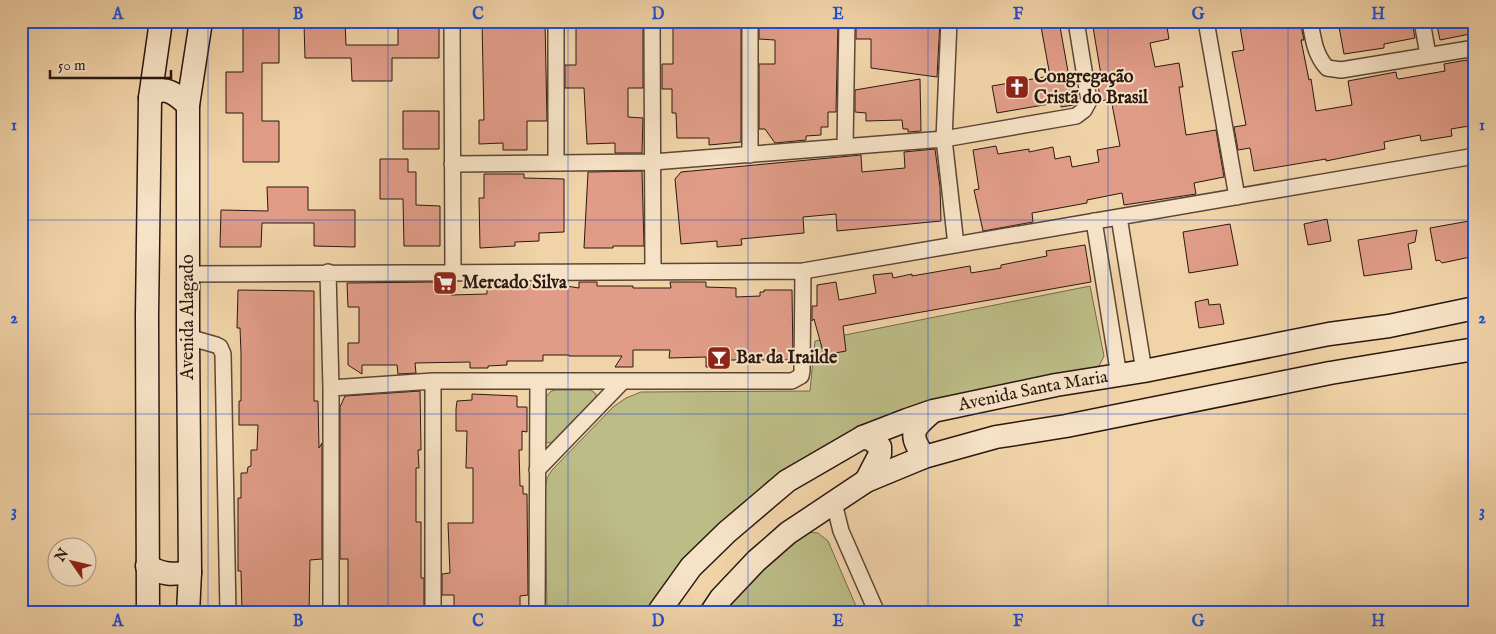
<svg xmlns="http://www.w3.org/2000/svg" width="1496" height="634" font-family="'IM FELL English',serif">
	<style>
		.green { fill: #bcbc86; stroke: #736a4c }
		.building { fill: #e09c87; stroke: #2a1811 }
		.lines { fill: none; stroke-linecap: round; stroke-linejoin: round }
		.minor-casing { stroke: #5c4737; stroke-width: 18 }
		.secondary-casing { stroke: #2a1811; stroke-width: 25 }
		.minor { stroke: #f6e2c6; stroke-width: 15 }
		.secondary { stroke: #f6e2c6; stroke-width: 22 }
		.grid { fill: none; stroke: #1d4ed8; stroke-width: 1; stroke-opacity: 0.55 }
		.labels { text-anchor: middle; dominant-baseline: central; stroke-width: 4; stroke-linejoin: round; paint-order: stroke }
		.poi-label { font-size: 18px; font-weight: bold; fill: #2a1811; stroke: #f6e2c6; text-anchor: start }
		.street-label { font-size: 18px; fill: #2a1811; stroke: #f6e2c6 }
		.neatline { fill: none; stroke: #1d4ed8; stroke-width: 2 }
		.grid-label { font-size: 16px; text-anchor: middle; font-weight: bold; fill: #1d4ed8 }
	</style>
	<rect width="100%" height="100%" fill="#f1d3a8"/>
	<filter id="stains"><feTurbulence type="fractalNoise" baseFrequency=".004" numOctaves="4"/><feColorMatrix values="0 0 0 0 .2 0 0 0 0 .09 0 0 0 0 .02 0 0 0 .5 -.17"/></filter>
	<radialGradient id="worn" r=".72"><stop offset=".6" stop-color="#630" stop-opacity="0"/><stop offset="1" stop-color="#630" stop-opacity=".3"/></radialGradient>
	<!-- green -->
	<path class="green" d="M1090,286L1104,356L1099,366L1092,369C1035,379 976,387 921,405C807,443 711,513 644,613H547L545,487L547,478L552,470L613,407L626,398L641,392L810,391L815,341Z
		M556,390H591L596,394V397L552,442L548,443L545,442V398L551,391Z
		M805,532L818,533L828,541L859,613H718L725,603Z"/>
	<!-- building -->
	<path class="building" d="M482,21H545L547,121H527V150H503V143L479,144V120H484Z
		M576,21H643V88H628V117L643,118L642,153H615V143L587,144L584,88H565V65H576Z
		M673,21H741V142L709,145V138H677L676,113H672V89H662V64H673Z
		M759,21H838L836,112H828V127H821V135L806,136V140L775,143L765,129H759V64H775V40L759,39Z
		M856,21H940L937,77L871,68V39H856Z
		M1040,21H1059L1074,105L1061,107V102L997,113L992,86L1050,76Z
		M1092,21H1166L1169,39L1150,43L1155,67L1179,63L1183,87H1179L1186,135L1216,130L1224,177L1194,183L1196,194L1124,205L1122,193L1087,200V203L1032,213L1033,222L983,231L974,190L979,189L973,150L996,146L998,154L1029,149V152L1053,147L1055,159L1070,156L1072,167L1099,162L1097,150L1120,146L1111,99L1101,101L1096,76L1101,75Z
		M1239,21H1300L1304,40H1301L1309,80L1311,79L1316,111L1352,105L1348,81L1396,72L1397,78L1399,79L1445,71L1444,64L1467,60L1470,75L1475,74V125L1451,129L1452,136L1421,141L1420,135L1384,142L1385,149L1326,161V159L1254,171L1250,148L1238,150L1234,127L1246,125L1232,52L1244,50Z
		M1338,21H1412L1415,38L1384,44V48L1344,54Z
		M1436,21H1475V33L1440,40Z
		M243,22H279V63H262V121H279V162H243V113H226V72H243Z
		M345,22L346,45H398V22H439V58H392V81H352L351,58H305L304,23Z
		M920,79L921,131L908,132V129H903L902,120L866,121V113L855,112V90Z
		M403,111H439V149H403Z
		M935,149L940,187L941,221L837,231L836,214L803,217L804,233L741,239L742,245L717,247V241L681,244L675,179L681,172L861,155L862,172L905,168L904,152Z
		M380,159H408V172H416V205L440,206V246H404L403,199H380Z
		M642,171L644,246H613V248H584L588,172Z
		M484,174H524V178L564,179V232L539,233V241L515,242V246L480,248L479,198H484Z
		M267,187H308V210H355V247L314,246V223H262L261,247H220L221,210L268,211Z
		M1327,219L1331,241L1308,245L1304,224Z
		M1475,220V256L1442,263L1439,260L1436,261L1430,228Z
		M1230,224L1238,265L1189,273L1183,232Z
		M1417,230L1415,242L1408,244L1412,269L1364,276L1358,240Z
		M1085,245L1091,282L843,326L846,351L824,355L814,319L812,321V306H817V285L836,282L839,300L876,293L873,275L892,273L893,278L912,274V276L970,266L971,273L1001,268V265L1047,256L1046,251Z
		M434,282V288H451V295L487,294V283H506V285H560L579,288V282H597V286H633V288H671L670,282H706V287L736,288V297L760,296V292H764V290H792L793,360H724V367H706V357L669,358L670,350H633V367H615L622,356H569V355H543V361H507V365L488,366V368H470V362L415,363L416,373L398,374L397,365H362V374L348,365V343H359V307H348L347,283Z
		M238,290L314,291V401H318L319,448L322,443V559L310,560L309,613H242L241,571H238V498H241V473H247L248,467L251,466V450H257L258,425H239V401H241V353L240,328H237Z
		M1208,299L1209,305L1220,304L1224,324L1199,328L1195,302Z
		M420,391L421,450H418L419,468H416V522H421V578H424V613H348V559H340V407L345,396Z
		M472,394L517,396V407H527V432L522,431V450H519L520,486H523V494H527L528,595L520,596V613L454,611V595H442V574L450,573L448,523H473V468H466L467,431H456V409L457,401L472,400Z"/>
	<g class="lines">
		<defs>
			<path id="minor" d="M452,21L453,272
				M556,21V163
				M652,21L653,271
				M750,21V155
				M949,21L944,139L956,245
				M1206,21L1237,197
				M1310,21C1313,39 1315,55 1327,68L1341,70L1475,48
				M1422,21L1428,55
				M845,147L847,21
				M452,164L653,162L944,139L1076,116L1084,110L1089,101L1076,21
				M1119,217L1144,371
				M1094,221L1119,376
				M328,272L331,388L433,381H792L801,376L802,371L803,271
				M188,274L803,271L1475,156
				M188,337L216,345L220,347L223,354L228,613
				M433,381V613
				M537,470L623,381
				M834,503L841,531L877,613
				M331,613V388
				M537,613L538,381"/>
			<g id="secondary">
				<path d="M150,98C163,82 177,95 188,105"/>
				<path d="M863,437L872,440L880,447V454L866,481"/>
				<path d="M924,457C909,434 911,430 932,412"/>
				<path d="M147,566C164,575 171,575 190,572"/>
				<path d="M148,613L147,315L150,98L161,21"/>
				<path d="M188,613L190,572L188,337V105L201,21"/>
				<path id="s1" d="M658,613L691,567L727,532L787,481L863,437L907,420L933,411L1056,385L1144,371L1329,334L1389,326L1475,308"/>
				<path d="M711,613L721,598L756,561L788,533L866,481L924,457L996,437L1066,426L1330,373L1475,349"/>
			</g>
		</defs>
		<!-- minor casing -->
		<use href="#minor" class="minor-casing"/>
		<!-- secondary casing -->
		<use href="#secondary" class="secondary-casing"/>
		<!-- minor -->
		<use href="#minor" class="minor"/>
		<!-- secondary -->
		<use href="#secondary" class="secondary"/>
	</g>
	<!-- grid -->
	<path class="grid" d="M208,21V613M388,21V613M568,21V613M748,21V613M928,21V613M1108,21V613M1288,21V613M21,220H1475M21,414H1475"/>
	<!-- icons -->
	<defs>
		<symbol id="church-square" viewBox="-11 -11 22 22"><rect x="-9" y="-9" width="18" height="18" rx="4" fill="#8f2418" stroke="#f6e2c6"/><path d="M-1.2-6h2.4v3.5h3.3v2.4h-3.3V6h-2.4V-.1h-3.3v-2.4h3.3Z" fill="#fff"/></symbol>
		<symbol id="supermarket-square" viewBox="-11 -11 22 22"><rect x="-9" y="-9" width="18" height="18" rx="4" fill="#8f2418" stroke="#f6e2c6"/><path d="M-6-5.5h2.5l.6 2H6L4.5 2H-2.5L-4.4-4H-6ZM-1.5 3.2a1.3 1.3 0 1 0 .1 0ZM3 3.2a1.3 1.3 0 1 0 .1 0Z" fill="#fff"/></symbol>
		<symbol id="bar-square" viewBox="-11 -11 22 22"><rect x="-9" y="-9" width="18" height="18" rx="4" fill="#8f2418" stroke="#f6e2c6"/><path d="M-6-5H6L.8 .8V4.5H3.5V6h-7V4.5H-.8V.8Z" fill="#fff"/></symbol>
	</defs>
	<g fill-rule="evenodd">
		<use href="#church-square" x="1003" y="73" width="28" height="28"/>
		<use href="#supermarket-square" x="431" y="269" width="28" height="28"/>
		<use href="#bar-square" x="705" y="344" width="28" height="28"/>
	</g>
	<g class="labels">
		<!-- poi labels -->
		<g class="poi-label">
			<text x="1034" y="77">Congregação<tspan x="1034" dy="21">Cristã do Brasil</tspan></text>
			<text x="462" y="283">Mercado Silva</text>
			<text x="736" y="358">Bar da Irailde</text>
		</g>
		<!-- street labels -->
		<g class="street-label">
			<text transform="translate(188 317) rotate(-90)">Avenida Alagado</text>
			<text stroke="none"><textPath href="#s1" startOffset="450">Avenida Santa Maria</textPath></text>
		</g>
	</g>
	<!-- margin -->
	<rect width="1496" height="634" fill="none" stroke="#f1d3a8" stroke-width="55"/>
	<!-- north arrow -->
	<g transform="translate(72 562) rotate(304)"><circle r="24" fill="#f6e2c6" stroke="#a4917e"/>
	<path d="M0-4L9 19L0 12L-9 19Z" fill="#8f2418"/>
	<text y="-8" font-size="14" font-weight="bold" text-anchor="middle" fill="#2a1811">N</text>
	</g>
	<!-- scale -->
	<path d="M50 70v8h121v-8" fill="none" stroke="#2a1811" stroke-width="2.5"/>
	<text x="58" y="70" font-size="15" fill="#2a1811" stroke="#f6e2c6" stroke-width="4" paint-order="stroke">50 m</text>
	<rect x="28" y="28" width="1440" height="578" class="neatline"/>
	<g class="grid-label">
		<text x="118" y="19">A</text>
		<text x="298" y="19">B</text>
		<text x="478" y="19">C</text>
		<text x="658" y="19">D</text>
		<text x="838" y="19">E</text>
		<text x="1018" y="19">F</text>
		<text x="1198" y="19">G</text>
		<text x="1378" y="19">H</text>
		<text x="14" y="130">1</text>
		<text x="1482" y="130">1</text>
		<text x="14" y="323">2</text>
		<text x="1482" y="323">2</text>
		<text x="14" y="516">3</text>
		<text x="1482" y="516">3</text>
		<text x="118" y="626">A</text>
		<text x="298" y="626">B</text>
		<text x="478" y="626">C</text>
		<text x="658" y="626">D</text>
		<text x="838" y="626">E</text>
		<text x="1018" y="626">F</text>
		<text x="1198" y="626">G</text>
		<text x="1378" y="626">H</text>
	</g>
	<rect width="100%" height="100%" filter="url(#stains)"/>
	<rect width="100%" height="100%" fill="url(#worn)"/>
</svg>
